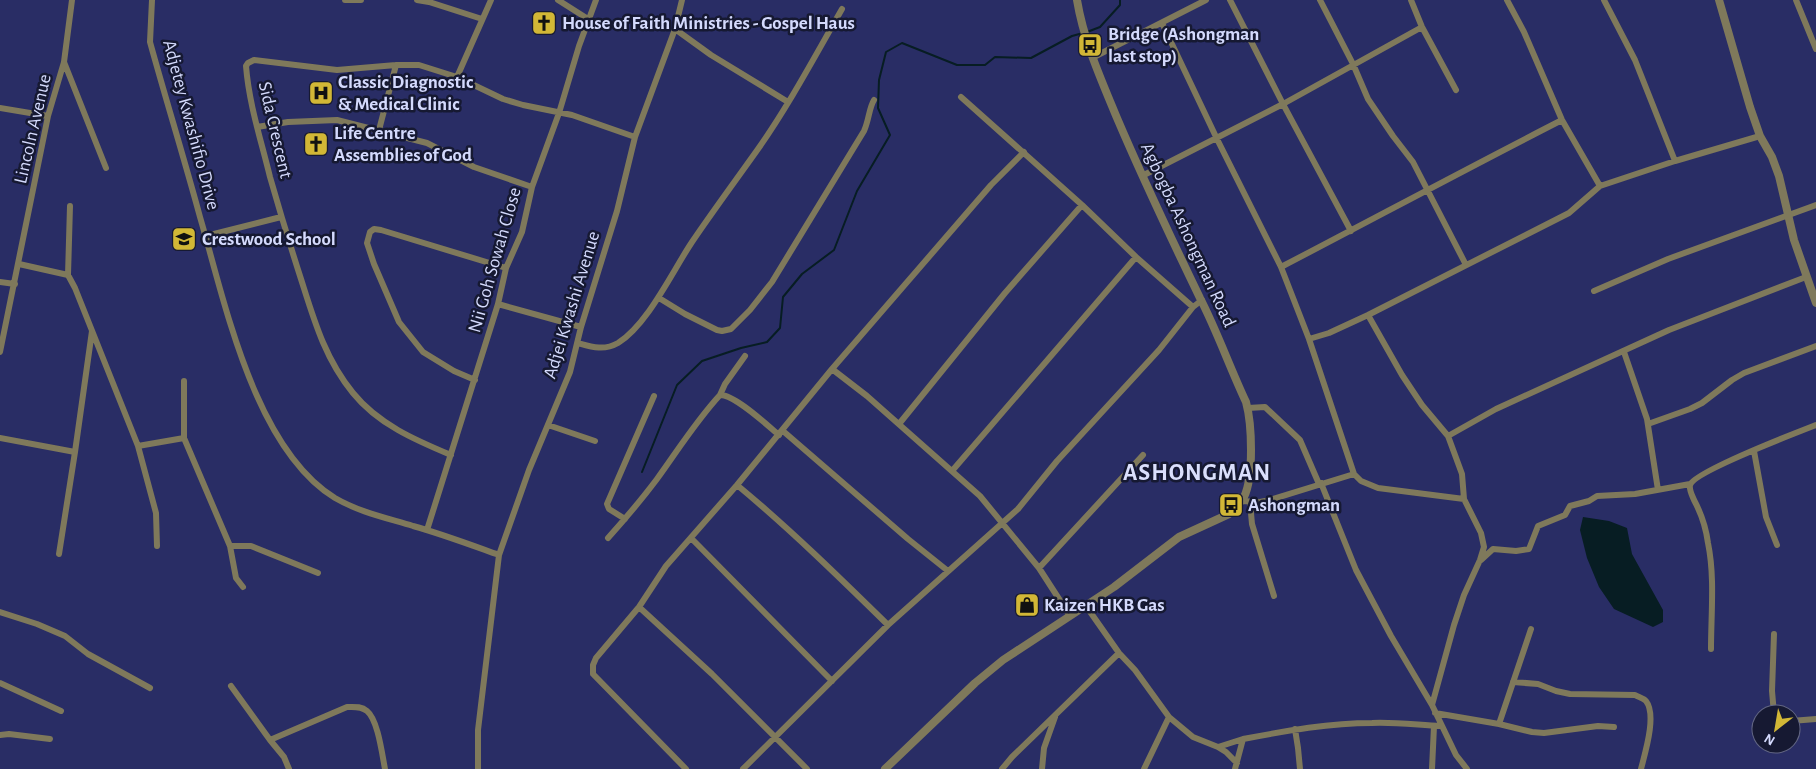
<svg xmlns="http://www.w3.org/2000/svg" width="1816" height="769" font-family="'Alegreya Sans',sans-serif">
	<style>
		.water { fill: #071d23 }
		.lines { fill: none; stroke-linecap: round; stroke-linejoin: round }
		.stream { stroke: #071d23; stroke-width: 2 }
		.minor { stroke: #7f795b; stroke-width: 6 }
		.tertiary { stroke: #7f795b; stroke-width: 8 }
		.labels { text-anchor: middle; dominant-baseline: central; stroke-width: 5; stroke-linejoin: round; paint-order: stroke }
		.poi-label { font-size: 19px; font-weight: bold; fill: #d4dafd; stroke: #161932; text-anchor: start }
		.street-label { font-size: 19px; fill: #d4dafd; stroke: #161932 }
		.district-label { font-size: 24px; font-weight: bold; letter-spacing: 1px; fill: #dadffc; stroke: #161932 }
	</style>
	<rect width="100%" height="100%" fill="#292d65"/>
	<!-- water -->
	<path class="water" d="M1583,517L1609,521L1627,528L1632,554L1663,610V622L1653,627L1614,609L1599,587L1587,558L1580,530Z"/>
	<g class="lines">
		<!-- stream -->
		<path class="stream" d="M1087,32L1100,27L1120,5V0
			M642,472L677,385L702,361L741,348L767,342L780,328L783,297L802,274L834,250L857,191L890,135L878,108L879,80L886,52L902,43L957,65H985L995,57L1031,58L1072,36L1083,33"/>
		<!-- minor -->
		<path class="minor" d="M152,0L150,42C166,100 184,158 200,217C225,302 254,448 335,498C359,512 387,518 413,526C442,534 471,545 499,555
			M345,0H361
			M417,0L429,2L482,19
			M558,0L588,19
			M1230,0L1283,104L1351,231
			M1320,0L1353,64L1368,99L1393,136L1413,162L1466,265
			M1411,0L1422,27L1456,90
			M1507,0L1524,32L1562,120L1600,186
			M1604,0L1635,60L1675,161
			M1796,0L1816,49
			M1162,23L1217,139L1281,267L1309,339L1354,474L1361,481L1378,488L1464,499
			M675,29L711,55L788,102
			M1092,58L1206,0
			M64,62L106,168
			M457,77L491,0
			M961,97L1082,205L1136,257L1193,307
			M0,108L48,116
			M257,127L288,122L337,120L427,143L474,167L532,187
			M379,130L396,65
			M1142,176L1283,104L1422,27
			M206,236L281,217
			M19,264L68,275L75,288L138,446L156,513L157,546
			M1281,267C1375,218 1468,168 1562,120
			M68,275L70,206
			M0,282L15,284
			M1594,291L1668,259L1816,205
			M659,298L685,314L717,330L722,331L731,329L750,310L772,282L864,131C869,120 869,108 874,100
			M498,304L581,327
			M1368,315L1402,375L1422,405L1448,436L1462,474L1464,499L1481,533L1484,547L1480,560L1464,595L1454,625L1432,705
			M1309,339L1329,333L1368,315L1569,213L1600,186L1675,161L1760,136
			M578,343C592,347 604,351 618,343C648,324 672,272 692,242C713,211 736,180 758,149C789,105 815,56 842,9
			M0,352L48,116L64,62L72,0
			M1624,352L1647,419L1658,490
			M832,369L867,396L980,496L1039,568L1070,616
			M475,380L454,371L423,352L399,322L374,264L367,243L370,232L374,229L381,230L506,268
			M720,395L725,384L745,356
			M1248,408L1265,407L1300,440L1319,484
			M899,424L1005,293L1082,205
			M1648,424L1690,409L1702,403L1732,380L1744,373L1816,346
			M548,425L595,441
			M783,431L908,539L948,571
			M1448,436L1496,409L1669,330L1806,277
			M0,438L75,452
			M184,438V381
			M138,446L184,438L230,546L236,578L243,587
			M1754,451L1766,517L1777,545
			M451,455C415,440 378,424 353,393C325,359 314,320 301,279C290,245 280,212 270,177C261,140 249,104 246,66L248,63L254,60L337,70L396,65H419L457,77L503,99L523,105L572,115L635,137
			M952,471L1136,257
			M1321,483L1356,570L1391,636L1432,705L1456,755L1467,769
			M737,485C790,529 839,577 888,625
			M1241,501L1260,502L1270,500L1354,474
			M1250,502L1252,524L1274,596
			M625,519L609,509L607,504L654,396
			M427,530L498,304L506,268L522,232L532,187L559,113L579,46L596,0
			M608,538C625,519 642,499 657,479C678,450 696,421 720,395C734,394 767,425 779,435
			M691,538L832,681
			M230,546H251L318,573
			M59,554L75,452L92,331
			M1481,560L1493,549L1516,551L1529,549L1538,526L1565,515L1570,506L1589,501L1597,496L1635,494L1690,484
			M1039,568L1143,455
			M1086,606L1119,653L1135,670L1169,717L1193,737L1218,747L1226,752L1237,763
			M639,607L712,674L807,769
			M0,612L37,624L65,636L88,654L150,688
			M1711,649C1711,614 1715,577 1708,543C1706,528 1701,513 1694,500C1692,495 1689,490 1690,485C1694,472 1798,432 1816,425
			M1513,682L1538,684L1556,691L1570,694L1635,695C1638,697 1643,698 1646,701C1657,715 1645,753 1641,769
			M0,683L61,711
			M231,686L270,740L347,707C354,707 361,706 367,711C378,720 382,754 385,769
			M1435,713L1499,724L1532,732L1544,733L1598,726L1614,727
			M1774,714L1772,691L1774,634
			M1791,721L1816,719
			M1499,724L1531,629
			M1295,729L1298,748L1300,769
			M0,735L9,734L50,739
			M270,740L284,757L289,769
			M1218,747L1243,739
			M478,769V730L499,555L529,470L570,372L581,327L617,211L635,137L675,29L682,0
			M686,769L593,674V665L596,658L639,607L666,566L737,485L832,369L991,185L1024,152
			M743,769L888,625L1018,509L1057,461L1159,350L1193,307L1202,300
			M1002,769L1012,757L1119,653
			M1042,769L1044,748L1055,717
			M1144,769L1169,717
			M1235,769L1243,739C1286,731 1328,723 1372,723C1395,722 1418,725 1441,726
			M1432,769L1434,726"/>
		<!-- tertiary -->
		<path class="tertiary" d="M1719,0L1750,107L1760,136L1772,157L1779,176L1794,240L1816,303
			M885,769L975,683L1003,660L1114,587L1179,537L1229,514C1233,508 1240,504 1244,497C1254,476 1252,424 1246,402C1230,368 1217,331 1200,298C1171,238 1143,179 1117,118C1101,79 1084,42 1077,0"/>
	</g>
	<!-- icons -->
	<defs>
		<symbol id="church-square" viewBox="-11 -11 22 22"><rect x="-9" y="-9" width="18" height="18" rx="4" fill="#d2b736" stroke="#161932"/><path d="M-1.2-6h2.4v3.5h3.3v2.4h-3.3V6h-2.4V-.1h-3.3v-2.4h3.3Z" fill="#111"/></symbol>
		<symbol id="bus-square" viewBox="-11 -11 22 22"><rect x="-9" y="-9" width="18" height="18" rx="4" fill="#d2b736" stroke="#161932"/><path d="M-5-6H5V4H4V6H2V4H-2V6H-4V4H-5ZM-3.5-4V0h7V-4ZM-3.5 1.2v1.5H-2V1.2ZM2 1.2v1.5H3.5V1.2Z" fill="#111"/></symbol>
		<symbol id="hospital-square" viewBox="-11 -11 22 22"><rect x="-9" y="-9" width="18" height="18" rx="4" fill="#d2b736" stroke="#161932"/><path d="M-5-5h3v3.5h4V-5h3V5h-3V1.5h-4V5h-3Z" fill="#111"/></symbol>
		<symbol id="school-square" viewBox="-11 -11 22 22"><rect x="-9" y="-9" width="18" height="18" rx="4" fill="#d2b736" stroke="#161932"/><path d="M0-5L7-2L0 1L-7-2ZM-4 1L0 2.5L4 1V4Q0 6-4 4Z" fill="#111"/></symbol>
		<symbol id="shop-square" viewBox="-11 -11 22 22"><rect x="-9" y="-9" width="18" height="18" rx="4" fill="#d2b736" stroke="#161932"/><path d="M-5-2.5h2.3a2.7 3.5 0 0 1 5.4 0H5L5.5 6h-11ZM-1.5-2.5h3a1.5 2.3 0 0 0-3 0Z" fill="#111"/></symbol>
	</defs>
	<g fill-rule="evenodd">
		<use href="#church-square" x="530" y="9" width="28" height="28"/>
		<use href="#bus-square" x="1076" y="31" width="28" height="28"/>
		<use href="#hospital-square" x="307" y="79" width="28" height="28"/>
		<use href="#church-square" x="302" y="130" width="28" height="28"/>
		<use href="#school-square" x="170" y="225" width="28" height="28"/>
		<use href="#bus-square" x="1217" y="491" width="28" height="28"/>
		<use href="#shop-square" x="1013" y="591" width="28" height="28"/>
	</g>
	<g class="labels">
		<!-- poi labels -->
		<g class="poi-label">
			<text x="562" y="23">House of Faith Ministries - Gospel Haus</text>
			<text x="1108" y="34">Bridge (Ashongman<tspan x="1108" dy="22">last stop)</tspan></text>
			<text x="338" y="82">Classic Diagnostic<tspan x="338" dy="22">&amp; Medical Clinic</tspan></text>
			<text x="334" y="133">Life Centre<tspan x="334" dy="22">Assemblies of God</tspan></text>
			<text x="202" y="239">Crestwood School</text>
			<text x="1248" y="505">Ashongman</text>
			<text x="1044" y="605">Kaizen HKB Gas</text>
		</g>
		<!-- street labels -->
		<g class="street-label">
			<text transform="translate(191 125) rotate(75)">Adjetey Kwashifio Drive</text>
			<text transform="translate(33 129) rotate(-77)">Lincoln Avenue</text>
			<text transform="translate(275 130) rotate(77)">Sida Crescent</text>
			<text transform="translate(1188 235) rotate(65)">Agbogba Ashongman Road</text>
			<text transform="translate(495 260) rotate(-74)">Nii Goh Sowah Close</text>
			<text transform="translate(572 305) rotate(-73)">Adjei Kwashi Avenue</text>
		</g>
		<!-- district labels -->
		<g class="district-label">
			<text x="1197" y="473">ASHONGMAN</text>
		</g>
	</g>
	<!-- north arrow -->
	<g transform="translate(1776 729) rotate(211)"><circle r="24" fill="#161932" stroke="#626683"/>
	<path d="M0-4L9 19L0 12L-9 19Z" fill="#d2b736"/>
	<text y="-8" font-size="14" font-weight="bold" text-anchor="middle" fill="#d4dafd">N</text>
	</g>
</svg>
